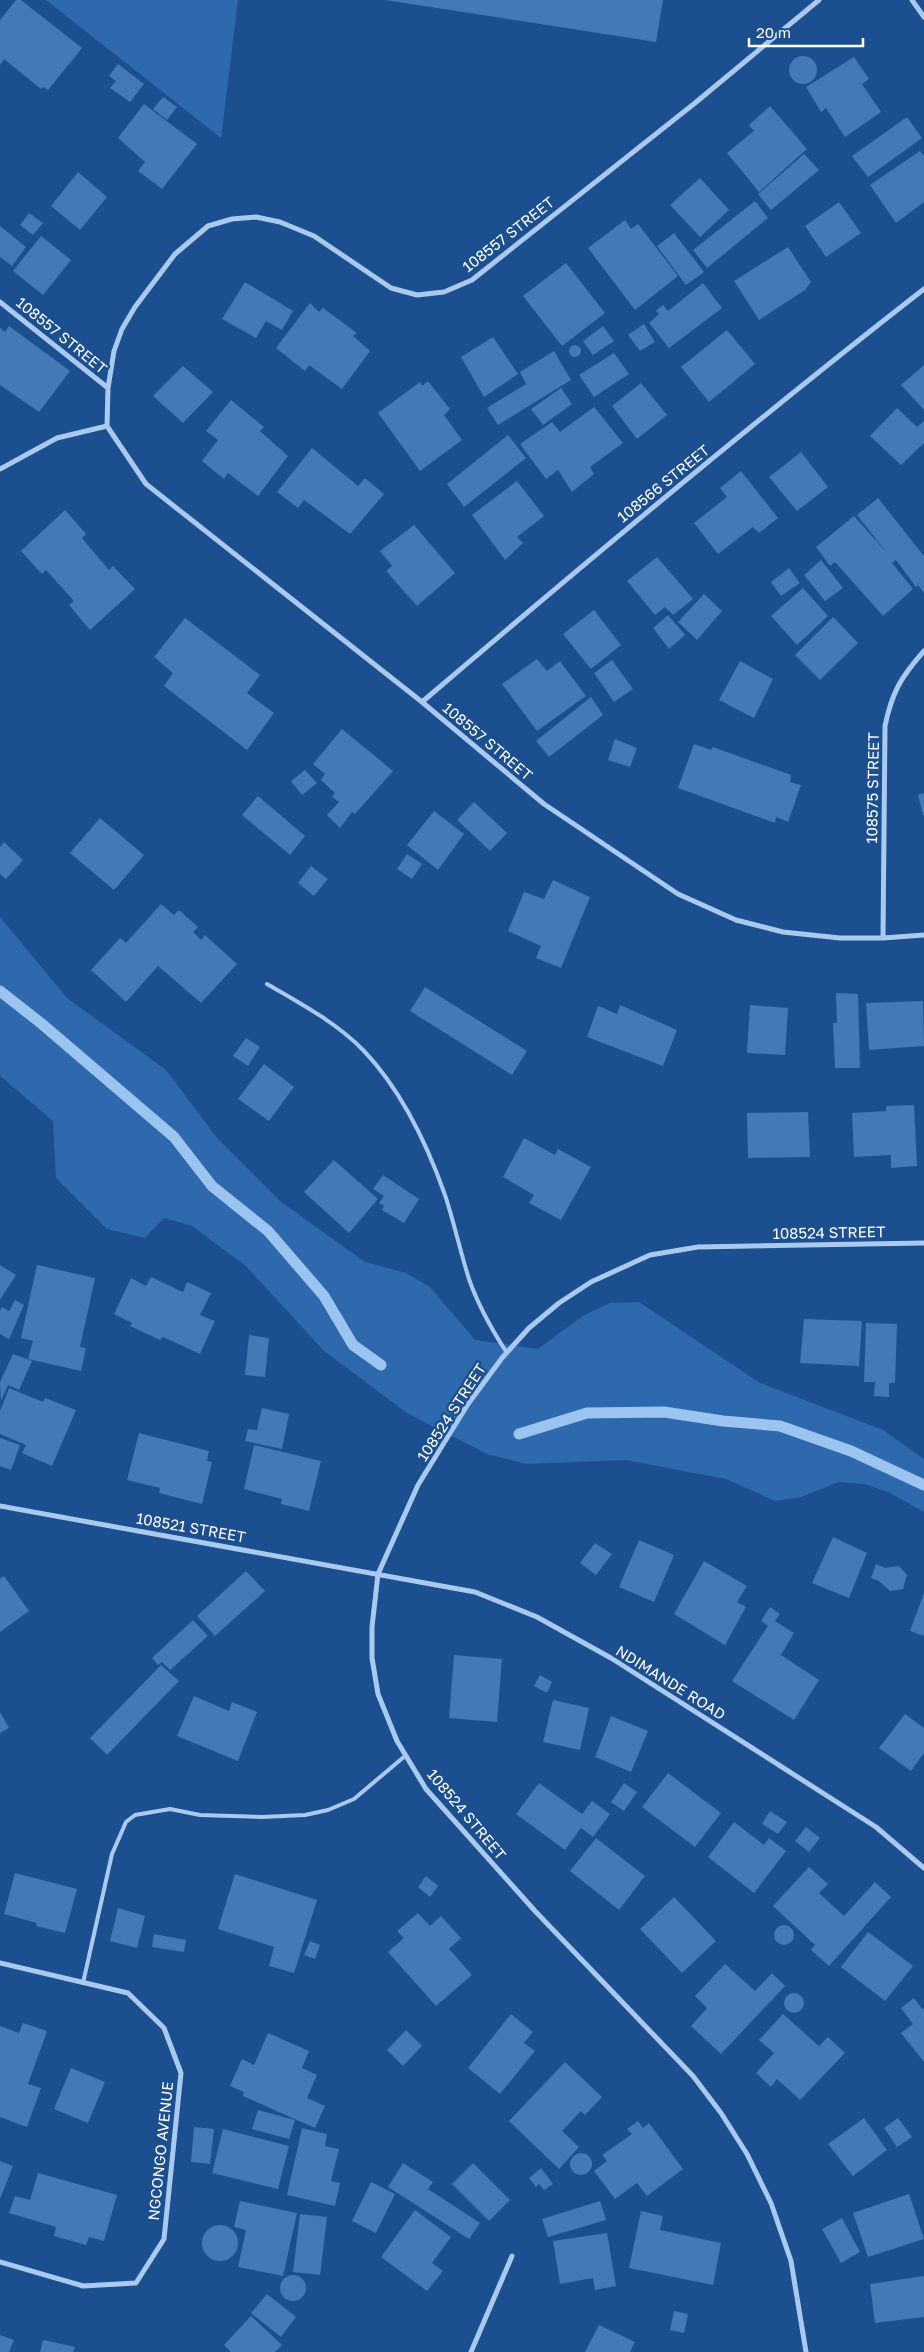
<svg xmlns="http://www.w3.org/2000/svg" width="924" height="2352" font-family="'Golos Text',sans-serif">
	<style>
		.green { fill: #2e69ad }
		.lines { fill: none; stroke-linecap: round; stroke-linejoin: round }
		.stream { stroke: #9cc4f0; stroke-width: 11 }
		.building { fill: #4478b7 }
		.service { stroke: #a9c9ee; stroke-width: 4 }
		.minor { stroke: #a9c9ee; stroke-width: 5 }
		.labels { text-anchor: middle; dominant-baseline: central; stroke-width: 5; stroke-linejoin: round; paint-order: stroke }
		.street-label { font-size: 15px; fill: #fff; stroke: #1b4f8f }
	</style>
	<rect width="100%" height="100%" fill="#1b4f8f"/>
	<!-- green -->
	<path class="green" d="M46,0H238L221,138Z
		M0,917L67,998L166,1070L217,1138L280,1201L365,1262L406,1273L430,1287L475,1340L538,1349L584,1315L610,1303L639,1302L760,1383L883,1430L924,1459V1512L890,1493L865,1484L839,1482L801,1497L775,1501L726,1479L625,1460L527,1464L487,1454L407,1413L324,1351L246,1266L192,1226L164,1218L145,1238L107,1229L56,1178L53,1121L0,1076Z"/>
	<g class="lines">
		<!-- stream -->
		<path class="stream" d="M0,991L42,1024L174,1137L212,1186L268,1231L324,1296L353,1345L381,1365
			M519,1434L587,1413L664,1412L723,1421L780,1426L851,1451L924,1485"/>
	</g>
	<!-- building -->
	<path class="building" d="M16,0H21L82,48L48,90L43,87L41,89L4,59L0,65V20Z
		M385,0H663L656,42Z
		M789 70a14 14 0 1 1 28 0a14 14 0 1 1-28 0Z
		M854,57L869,79L862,84L881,112L845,137L826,108L821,112L806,87Z
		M118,64L144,84L130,102L110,88L116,81L109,76Z
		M163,97L177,107L167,120L153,109Z
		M144,104L197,144L162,189L138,171L145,162L118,138Z
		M770,106L807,149L759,192L727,153L754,131L749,125Z
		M907,117L922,138L868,177L852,156Z
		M920,151L924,156V202L896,223L870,185Z
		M804,154L819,170L771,210L758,194Z
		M78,172L107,197L80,230L51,206Z
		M700,178L729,210L700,237L670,205Z
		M755,201L768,218L707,268L693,250Z
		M839,202L861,233L826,257L805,226Z
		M29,213L43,223L33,235L20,225Z
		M625,220L631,229L638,224L678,276L635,310L588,248Z
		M0,226L26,247L12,266L0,257Z
		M674,233L704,272L686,285L657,246Z
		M41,236L71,260L43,295L13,271Z
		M788,247L811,282L805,290L759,320L734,281Z
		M566,263L605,313L562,346L523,296Z
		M245,282L293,311L282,330L266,321L256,338L222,319Z
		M703,283L722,308L669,348L649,323L659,314L656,311L663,305L668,311Z
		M310,303L319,312L323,308L357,333L353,336L370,351L342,389L309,365L305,371L276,348Z
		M644,324L655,342L640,351L628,335Z
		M9,326L70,371L39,412L0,385V328L5,332Z
		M603,326L614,341L593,355L583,341Z
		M727,330L755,364L709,402L681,367Z
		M493,337L518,374L484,397L461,357Z
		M569 351a6 6 0 1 1 12 0a6 6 0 1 1-12 0Z
		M554,351L571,380L498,425L487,408L526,384L520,372Z
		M614,353L629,374L594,397L579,375Z
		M924,365V410L901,385Z
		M183,366L213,392L183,423L153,396Z
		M428,381L450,409L444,415L462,440L420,471L378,413L420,382L422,386Z
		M641,383L667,415L637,439L612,406Z
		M561,388L572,404L543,425L531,409Z
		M231,400L264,427L260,431L288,456L258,496L228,473L224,479L202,461L218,440L206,431Z
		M594,407L623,443L590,467L594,474L572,492L558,470L546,479L520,444L552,422L560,432Z
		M897,408L917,427L924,421V443L901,465L870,436Z
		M508,435L526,458L464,507L447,484Z
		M312,448L358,486L365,478L384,494L350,534L304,500L298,508L277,492Z
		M801,452L828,487L797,511L769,477Z
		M741,471L778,518L759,533L753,527L718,554L694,523L727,497L720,488Z
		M517,481L544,516L517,537L523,543L505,560L472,515Z
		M878,498L924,556V593L918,585L916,587L896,560L892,563L913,589L883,616L835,562L830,566L816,547L854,516L887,553L857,515Z
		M65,510L86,534L82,538L109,570L113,566L135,589L90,630L69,605L74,601L46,570L42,574L21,551Z
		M414,525L455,573L417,606L386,571L392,566L380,551Z
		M657,557L693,599L673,615L665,607L655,615L627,581Z
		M821,560L843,588L825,601L804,575Z
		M789,568L800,583L781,596L771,582Z
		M803,588L828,616L797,645L771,616Z
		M704,594L722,611L697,640L678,622Z
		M594,610L621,645L591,669L563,634Z
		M668,615L685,635L669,649L653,628Z
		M833,617L858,643L820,680L795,655Z
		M185,618L260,675L247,693L274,713L247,750L164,686L173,673L154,657Z
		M537,659L547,671L560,661L586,696L537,731L502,684Z
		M612,660L633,689L614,702L594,673Z
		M740,661L773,679L754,718L719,700Z
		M591,697L603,715L549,757L536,741Z
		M342,729L393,771L355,814L352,812L340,828L327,815L339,802L332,797L335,793L321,780L325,774L313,764Z
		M615,739L637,748L630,767L608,760Z
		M694,744L711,750L713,747L791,775L790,782L801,785L788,822L776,817L775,823L678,788Z
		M305,770L317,783L302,795L291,781Z
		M924,793V815H923L918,795Z
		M258,796L305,836L290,855L242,815Z
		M474,802L507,833L490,851L457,820Z
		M434,811L464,834L438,870L407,845Z
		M100,818L144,855L114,890L70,853Z
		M4,842L23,860L6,879L0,874V847Z
		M407,854L422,864L412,879L397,869Z
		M311,866L328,879L314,896L298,883Z
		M553,880L590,897L561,968L536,958L541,946L508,931L524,892L544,899Z
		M161,904L174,915L179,910L198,927L193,932L201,940L205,935L237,964L201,1003L158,966L126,1002L91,970L120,938L126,943Z
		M425,987L527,1051L512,1075L410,1011Z
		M836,993L858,994L860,1068H835L833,1023H837Z
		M923,1001L924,1046L869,1050L866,1003Z
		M620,1005L677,1030L663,1066L587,1037L598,1006L617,1014Z
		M750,1005L788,1008L785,1055L747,1053Z
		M246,1038L260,1047L248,1066L233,1056Z
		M264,1064L294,1087L269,1121L238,1099Z
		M914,1105L917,1166L891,1168V1155L854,1157L852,1113L886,1111V1106Z
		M808,1112L810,1157L748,1158L747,1113Z
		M524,1138L555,1155L558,1149L591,1167L561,1220L529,1203L534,1195L503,1177Z
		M334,1160L378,1199L349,1233L304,1192Z
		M383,1175L419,1199L404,1223L382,1210L384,1206L379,1203L384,1196L373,1189Z
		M0,1265L16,1275L0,1300Z
		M37,1265L95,1278L80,1347L86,1348L81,1371L28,1359L33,1341L21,1338Z
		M151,1277L183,1292L187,1282L211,1293L200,1315L215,1321L200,1354L163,1337L160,1340L130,1326L132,1323L114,1314L131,1278L146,1286Z
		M15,1300L24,1305L9,1339L0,1334V1311L2,1307L9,1311Z
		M804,1319L862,1321L859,1366L800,1363Z
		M866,1323L897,1324L895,1383H889V1397L874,1396L875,1382H864Z
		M249,1335L269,1338L265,1377L245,1375Z
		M13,1354L32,1361L19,1390L8,1385L1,1401L0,1382Z
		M9,1388L43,1402L45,1398L76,1410L52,1466L22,1453L26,1445L0,1434V1411Z
		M262,1408L289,1414L282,1449L245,1441L248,1429L257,1430Z
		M139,1433L209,1451L207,1461L212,1462L202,1504L159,1493L160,1488L127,1480Z
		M0,1438L20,1445L11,1470L0,1466Z
		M254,1445L321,1461L309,1511L281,1504L282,1499L244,1489Z
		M833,1537L867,1553L849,1598L812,1583Z
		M639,1540L674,1555L654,1602L619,1587Z
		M595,1543L612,1554L596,1575L580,1563Z
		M704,1561L747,1586L737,1602L746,1607L725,1645L674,1614Z
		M876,1564L885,1568L899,1566L907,1575L903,1589L890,1591L879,1581L871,1578Z
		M246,1571L265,1591L215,1636L197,1616Z
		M4,1576L29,1611L0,1632V1579Z
		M924,1593V1636L910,1631Z
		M770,1607L780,1614L775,1621L794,1633L781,1655L819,1680L794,1720L732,1681L768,1626L761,1621Z
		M193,1620L208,1636L170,1670L162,1662L158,1665L152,1658Z
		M454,1655L502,1659L497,1722L449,1718Z
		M161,1665L179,1681L107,1755L90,1738Z
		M540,1675L552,1682L547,1693L534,1686Z
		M194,1696L229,1711L232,1702L257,1712L238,1761L177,1736Z
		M553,1700L589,1708L580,1750L543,1742Z
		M0,1712L9,1728L0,1733Z
		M905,1714L924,1728V1753L911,1771L879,1748Z
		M611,1716L648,1731L631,1772L595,1757Z
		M668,1773L721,1813L695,1847L642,1807Z
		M539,1783L582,1814L592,1801L610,1814L593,1837L581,1828L565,1850L516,1814Z
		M624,1783L637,1792L624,1811L611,1802Z
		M770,1811L787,1822L778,1834L762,1824Z
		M734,1822L764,1845L769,1838L786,1851L754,1893L708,1857Z
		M806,1827L820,1838L809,1852L795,1841Z
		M596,1838L645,1876L619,1910L570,1871Z
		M809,1867L828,1884L819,1893L844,1916L875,1882L891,1897L829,1966L811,1950L815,1945L773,1906Z
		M15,1873L77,1889L65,1933L36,1926L37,1923L4,1914Z
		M235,1874L317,1900L294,1973L269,1966L274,1947L218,1929Z
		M426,1876L438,1886L430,1897L418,1887Z
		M674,1897L716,1941L682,1973L640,1929Z
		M118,1908L145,1916L137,1948L110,1941Z
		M418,1913L430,1926L441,1916L461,1938L449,1949L472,1975L436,2006L388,1952L404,1938L397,1931Z
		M774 1935a10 10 0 1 1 20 0a10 10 0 1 1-20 0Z
		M868,1932L913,1966L885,2001L841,1967Z
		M154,1934L186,1940L184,1952L152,1947Z
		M310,1941L320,1945L315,1959L304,1955Z
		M725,1964L755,1991L772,1973L785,1986L721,2054L691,2026L707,2008L695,1996Z
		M784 2003a10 10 0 1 1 20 0a10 10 0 1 1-20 0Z
		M914,1998L922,2009L924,2008V2062L901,2033L913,2024L901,2008Z
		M511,2014L533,2032L524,2043L535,2051L500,2094L468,2068Z
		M783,2014L819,2046L828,2037L845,2053L800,2100L777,2079L771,2087L756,2073L774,2053L759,2040Z
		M23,2023L47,2031L28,2084L41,2088L27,2127L0,2117V2026L19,2033Z
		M406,2030L422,2046L403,2066L387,2050Z
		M268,2033L309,2051L302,2068L317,2075L307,2098L325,2106L315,2128L243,2096L244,2092L230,2086L242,2059L254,2065Z
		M565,2062L602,2097L585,2115L581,2111L562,2131L579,2147L559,2169L509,2121Z
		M71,2068L105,2082L88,2123L54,2109Z
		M258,2110L295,2120L289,2139L252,2129Z
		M864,2118L887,2150L853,2176L828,2144Z
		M898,2118L912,2137L897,2147L884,2128Z
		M638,2121L643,2128L649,2123L683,2169L647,2196L637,2183L615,2199L594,2171L607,2161L602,2155L632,2134L627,2129Z
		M194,2127L214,2129L210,2164L191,2162Z
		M302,2128L327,2134L325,2146L339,2149L331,2181L340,2183L335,2206L287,2195Z
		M223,2129L289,2146L278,2189L212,2173Z
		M570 2164a11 11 0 1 1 22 0a11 11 0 1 1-22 0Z
		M0,2161L13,2166L0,2199Z
		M403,2163L433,2182L428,2189L480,2223L469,2239L388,2187Z
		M473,2163L510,2200L489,2221L452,2184Z
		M541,2168L553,2184L544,2190L539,2184L536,2187L529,2178Z
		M38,2173L117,2195L104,2241L89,2237L86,2245L54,2236L56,2227L9,2213L15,2196L30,2200Z
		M371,2182L395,2194L376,2233L352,2221Z
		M909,2194L924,2239L868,2257L853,2213Z
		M240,2201L297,2213L283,2276L238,2267L246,2230L234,2227Z
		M600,2201L606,2220L548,2237L542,2219Z
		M415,2210L451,2237L432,2263L443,2271L427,2291L381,2257Z
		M641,2211L663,2216L660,2230L721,2243L713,2285L629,2268Z
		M300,2214L327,2217L320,2275L293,2272Z
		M842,2218L860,2252L841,2263L822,2229Z
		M202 2243a18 18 0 1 1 36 0a18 18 0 1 1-36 0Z
		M607,2233L616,2286L595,2290L593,2278L560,2284L553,2241Z
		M280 2288a13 13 0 1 1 26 0a13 13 0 1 1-26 0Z
		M924,2276V2317L875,2323L870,2284Z
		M267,2294L296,2317L281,2337L251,2313Z
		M674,2311L688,2314L684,2333L670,2330Z
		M251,2316L282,2345L275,2352H231L224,2345Z
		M599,2325L635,2342L630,2352H585Z
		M0,2335L14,2340L9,2352H0Z
		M43,2340L75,2347L73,2352H40Z"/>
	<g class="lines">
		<!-- service -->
		<path class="service" d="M267,984C300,1003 337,1023 364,1051C401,1090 427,1144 445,1195C454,1222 460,1251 469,1279C478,1305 492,1330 507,1353
			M83,1983L112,1854L126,1822L135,1815L170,1809L200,1815L262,1817L305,1815L328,1810L354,1799L405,1756"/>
		<!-- minor -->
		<path class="minor" d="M819,0L695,103L472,280L444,292L417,295L391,288L314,236L280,222L256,217L232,219L208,226L175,254L135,307L122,329L114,351L108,388L107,426L146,484L422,702L544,804L678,894L736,920L783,932L840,938H883L924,935
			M912,0L924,17
			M0,302L108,388
			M0,469L57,438L107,426
			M422,702C587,561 753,422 924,289
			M883,938L885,726C892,692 901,677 924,651
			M0,1506L475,1592L537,1617L611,1658L876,1827L924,1868
			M0,1963L128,1993L164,2028L181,2073L164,2239L136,2283L83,2286L0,2262
			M471,2352L512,2256
			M806,2352L791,2261L771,2203L747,2154L721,2113L693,2076L535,1911L426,1789L397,1741L378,1694L372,1658V1627L378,1574L418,1485L468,1404L502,1358L529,1328L559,1303L591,1282L650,1255L698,1247L924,1243"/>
	</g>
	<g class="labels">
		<!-- street labels -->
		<g class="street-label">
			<text transform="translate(508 234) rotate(-38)">108557 STREET</text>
			<text transform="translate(62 335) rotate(39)">108557 STREET</text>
			<text transform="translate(663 483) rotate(-39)">108566 STREET</text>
			<text transform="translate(488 741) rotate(40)">108557 STREET</text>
			<text transform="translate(872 788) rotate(-89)">108575 STREET</text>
			<text transform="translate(829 1232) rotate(-1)">108524 STREET</text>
			<text transform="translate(451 1412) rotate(-57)">108524 STREET</text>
			<text transform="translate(191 1527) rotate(10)">108521 STREET</text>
			<text transform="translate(671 1682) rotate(32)">NDIMANDE ROAD</text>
			<text transform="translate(467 1814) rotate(50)">108524 STREET</text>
			<text transform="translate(160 2151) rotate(-84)">NGCONGO AVENUE</text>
		</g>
	</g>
	<!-- scale -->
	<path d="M749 38v8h114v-8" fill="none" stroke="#ffffff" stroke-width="2.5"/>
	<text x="756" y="38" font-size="15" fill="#ffffff" stroke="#1b4f8f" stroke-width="4" paint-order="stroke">20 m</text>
</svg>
